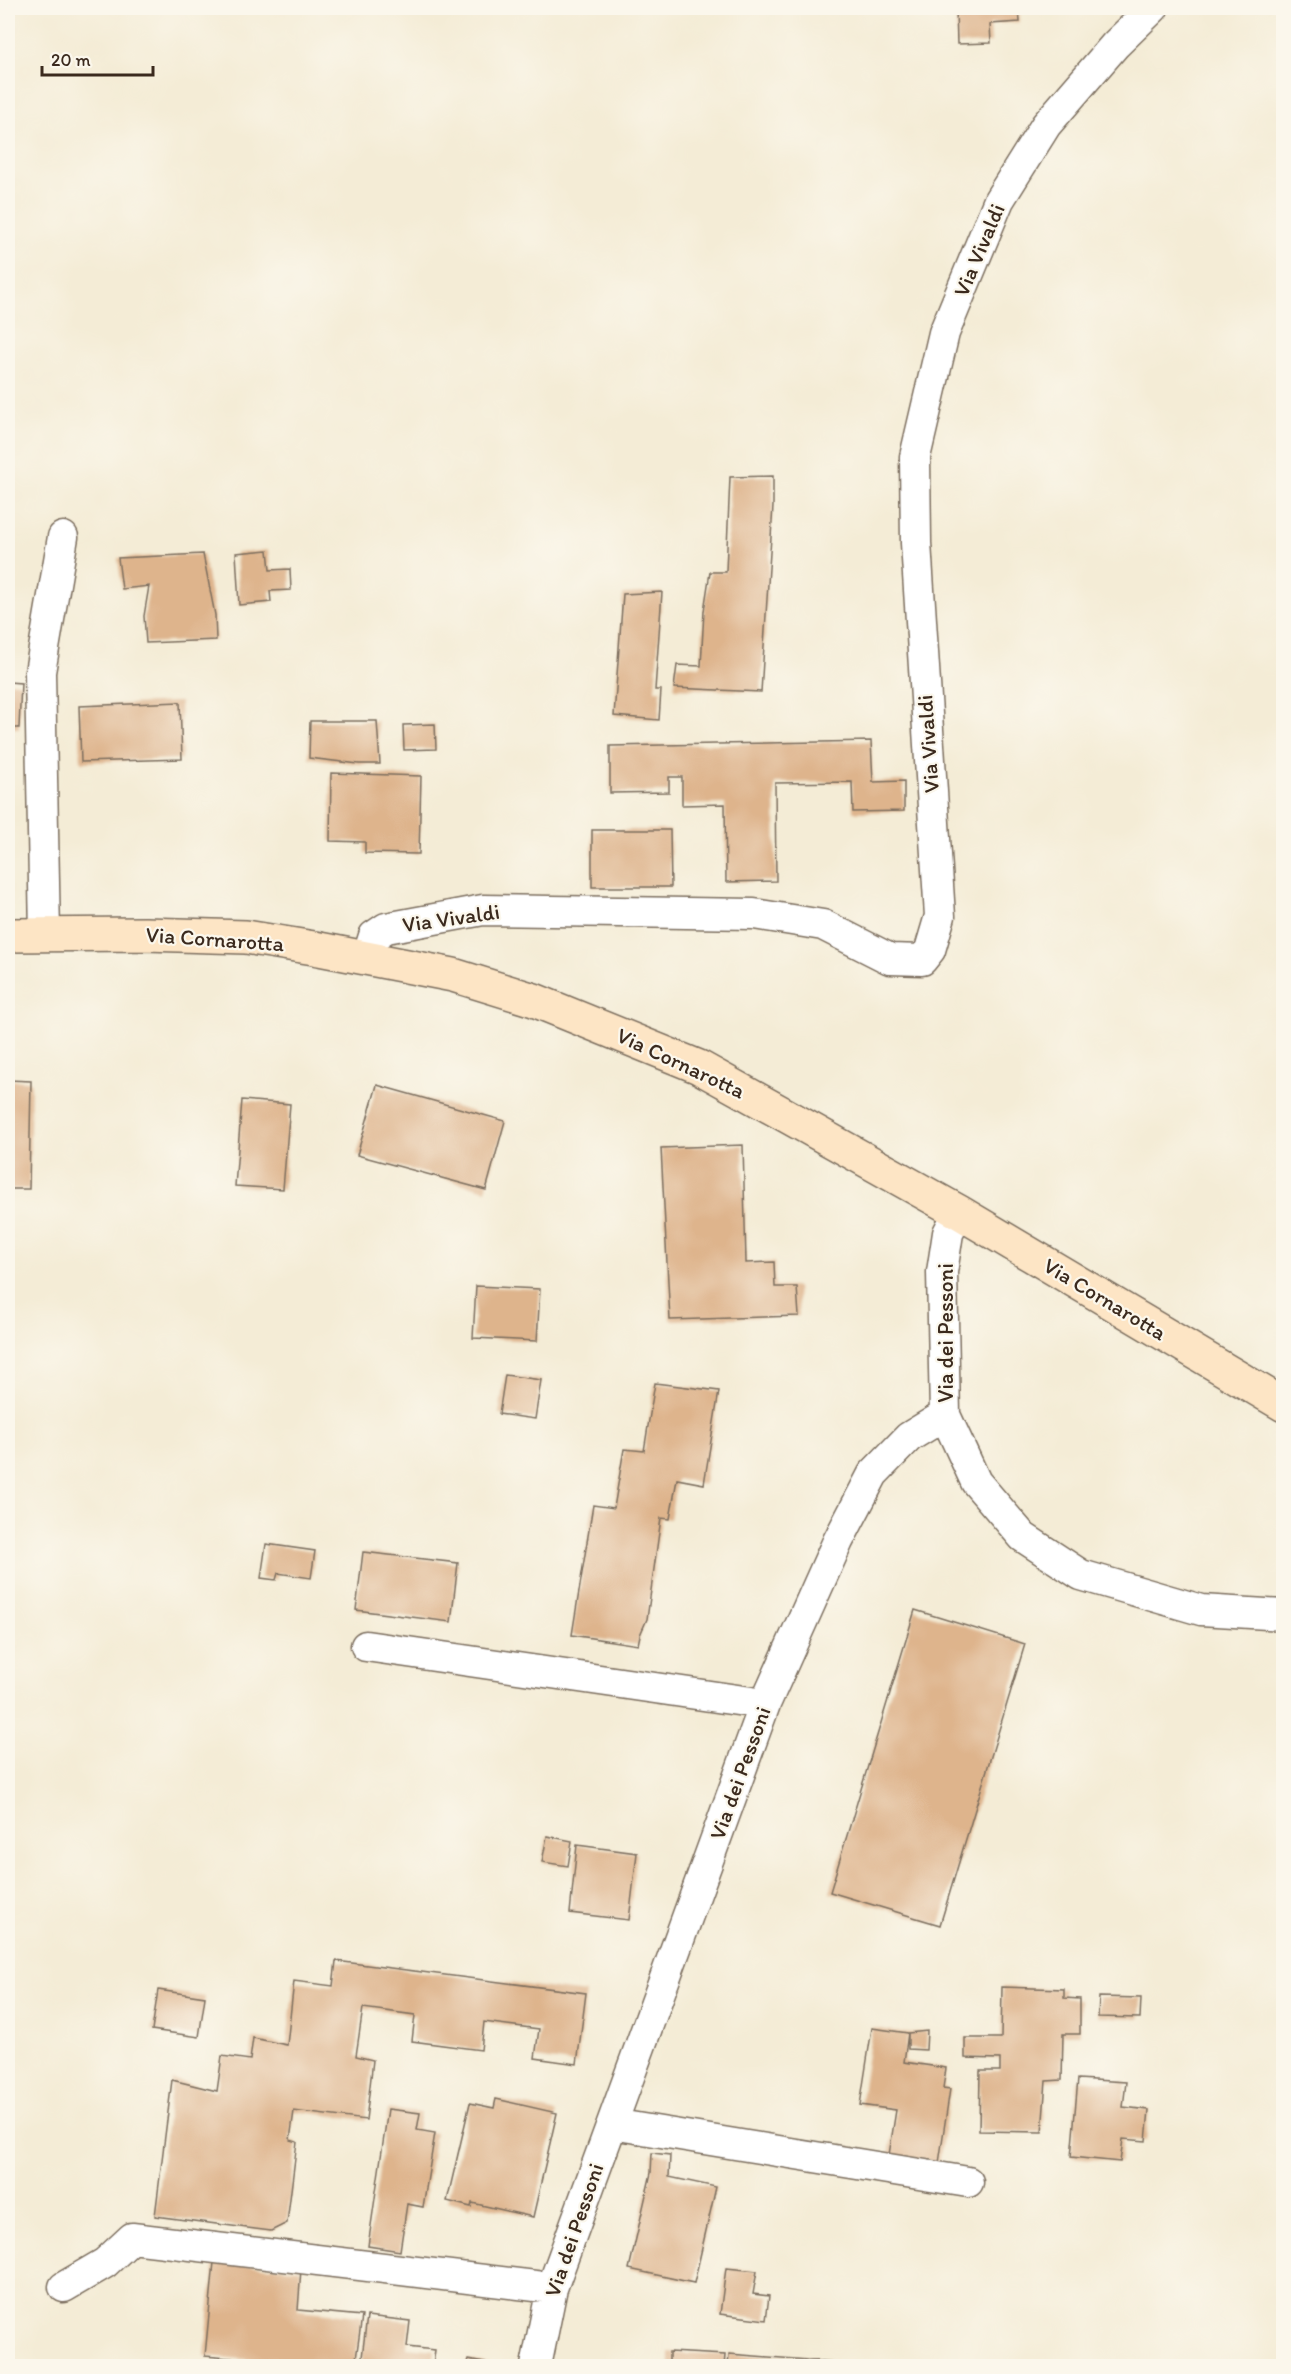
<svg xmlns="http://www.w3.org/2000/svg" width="1291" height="2374" font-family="Itim,sans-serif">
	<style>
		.building { fill: #deb48c }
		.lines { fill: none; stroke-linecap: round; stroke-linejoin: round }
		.street-casing { stroke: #7c6e5e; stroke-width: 33 }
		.secondary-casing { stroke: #7c6e5e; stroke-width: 36 }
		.street { stroke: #fff; stroke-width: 30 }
		.secondary { stroke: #fde5c5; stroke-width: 33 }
		.labels { text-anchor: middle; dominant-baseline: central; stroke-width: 4.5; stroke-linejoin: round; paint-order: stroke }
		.street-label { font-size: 22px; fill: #3b2a1e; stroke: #fbf7ec }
	</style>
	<rect width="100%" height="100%" fill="#fbf7ec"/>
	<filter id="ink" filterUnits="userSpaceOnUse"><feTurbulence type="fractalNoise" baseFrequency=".0167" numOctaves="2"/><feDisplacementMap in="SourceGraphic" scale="12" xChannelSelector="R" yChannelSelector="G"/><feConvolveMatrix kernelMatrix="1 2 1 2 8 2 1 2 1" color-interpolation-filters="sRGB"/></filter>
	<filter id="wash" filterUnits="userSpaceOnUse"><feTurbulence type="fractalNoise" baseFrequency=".008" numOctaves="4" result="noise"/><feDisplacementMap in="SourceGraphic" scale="24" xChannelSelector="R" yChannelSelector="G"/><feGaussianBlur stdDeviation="1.35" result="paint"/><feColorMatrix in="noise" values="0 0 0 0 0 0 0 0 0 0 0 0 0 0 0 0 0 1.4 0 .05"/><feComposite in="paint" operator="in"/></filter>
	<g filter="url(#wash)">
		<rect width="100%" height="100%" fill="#f4ecd6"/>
		<g id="blocks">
			<!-- building -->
			<path class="building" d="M956,8H1019L1020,22L990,24L991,43L957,44Z
				M773,476V506L761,692L674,688L677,665L701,666L704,611L710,572H726L730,477Z
				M268,550L270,570L290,569L291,590L270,591L271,602L239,605L236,553Z
				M203,554L215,615L216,640L146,643L144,616L149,586L122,589L118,558Z
				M662,592L655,690H661L659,720L614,716L623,594Z
				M8,682L21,683L19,728H8Z
				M180,702L182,759L81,762L79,706Z
				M310,721H377L380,764H359L309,758Z
				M435,724L436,749L404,750L403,725Z
				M871,741L873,782L904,781V811L853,812L852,782L775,783L776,881L726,882L725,804L682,805V777H669V792L610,793V746Z
				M331,773L421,776L419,854L365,853V842L330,841Z
				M592,830H670L671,887H592Z
				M8,1080L31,1081L29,1189H8Z
				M377,1085L505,1121L486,1190L357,1155Z
				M242,1100L290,1104L283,1189L235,1186Z
				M743,1145L746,1263L774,1262L775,1287H797L799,1316L670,1320L661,1148Z
				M476,1286L540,1289L537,1341L473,1338Z
				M505,1375L541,1380L535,1419L499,1414Z
				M655,1383L719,1391L704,1484L677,1479L670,1519L661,1518L647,1619L640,1635L638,1645L572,1635L593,1505L614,1508L624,1449L644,1451Z
				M266,1544L315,1551L311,1578L278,1573L276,1580L261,1578Z
				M363,1552L458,1563L451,1622L356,1610Z
				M915,1610L1025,1644L940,1925L830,1892Z
				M547,1836L572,1841L568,1866L542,1862Z
				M577,1845L637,1853L629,1920L570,1913Z
				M336,1961L586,1993L577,2064L535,2058L539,2029L484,2022L481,2050L412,2041L415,2015L363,2008L356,2056L373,2060L366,2120L294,2111L290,2140L297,2142L287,2223L271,2231L155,2216L172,2080L217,2091L222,2056L250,2060L253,2038L287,2045L294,1981L333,1986Z
				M1002,1987L1064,1989V1998L1080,1999V2034H1063L1062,2080L1046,2081L1042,2132L979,2131L980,2071H1000V2059L965,2058V2038H1001Z
				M158,1990L205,1997L199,2037L152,2030Z
				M1099,1997L1141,1998L1140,2018L1098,2017Z
				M872,2028L908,2033L927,2031L926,2050L908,2049V2033L904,2062L946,2068L943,2088L950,2089L939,2163L889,2155L896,2110L860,2105Z
				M1078,2079L1126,2082L1123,2107L1149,2110L1146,2141L1123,2139L1120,2162L1071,2157Z
				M496,2099L557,2113L533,2217L472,2203L471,2207L447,2201L470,2103L494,2108Z
				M388,2109L420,2113L417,2130L435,2133L423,2207L407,2204L400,2251L368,2246Z
				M652,2153L670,2155L669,2177L716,2187L694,2283L629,2269L651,2173Z
				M214,2262L301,2269L298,2310L362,2316L355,2366H323L205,2356Z
				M726,2268L757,2271L753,2294L769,2296L766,2320L720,2314Z
				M367,2316L410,2321L407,2347L435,2350L433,2366H361Z
				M669,2352L725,2355L724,2366H669Z
				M729,2354L835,2362L834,2366H728Z
				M468,2360L495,2365L494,2366H466Z"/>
		</g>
	</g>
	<g filter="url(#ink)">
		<use href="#blocks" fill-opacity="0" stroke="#7c6e5e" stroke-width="1.5"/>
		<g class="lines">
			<defs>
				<path id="street" d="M45,935L40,672L63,537
					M367,958L374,936L386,928L483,910L754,914L823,925L890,959L922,960L930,950L940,916L916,543L915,457L944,333L999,200L1046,125L1115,45L1153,8
					M945,1415L976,1482L1023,1537L1081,1575L1201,1610L1284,1615
					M366,1646L765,1704
					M612,2124L968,2182
					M64,2287L105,2263L132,2238L552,2288
					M536,2366L552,2288L765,1704L838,1541L873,1474L909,1437L945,1415L942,1272L948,1233L959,1212"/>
				<path id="secondary" d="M8,935L145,934L246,937L314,948L453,975L534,1000L699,1067L959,1212L1284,1405"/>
			</defs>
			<!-- street casing -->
			<use href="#street" class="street-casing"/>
			<!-- secondary casing -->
			<use href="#secondary" class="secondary-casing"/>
			<!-- street -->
			<use href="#street" class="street"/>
			<!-- secondary -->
			<use href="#secondary" class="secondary"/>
		</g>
	</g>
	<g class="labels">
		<!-- street labels -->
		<g class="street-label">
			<text transform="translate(979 250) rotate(-67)">Via Vivaldi</text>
			<text transform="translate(928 744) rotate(-94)">Via Vivaldi</text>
			<text transform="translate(451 918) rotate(-8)">Via Vivaldi</text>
			<text transform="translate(215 939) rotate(4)">Via Cornarotta</text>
			<text transform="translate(681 1063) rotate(25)">Via Cornarotta</text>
			<text transform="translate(1105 1299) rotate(31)">Via Cornarotta</text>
			<text transform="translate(945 1333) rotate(-90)">Via dei Pessoni</text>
			<text transform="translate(740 1773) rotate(-70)">Via dei Pessoni</text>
			<text transform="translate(574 2230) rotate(-71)">Via dei Pessoni</text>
		</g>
	</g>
	<!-- margin -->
	<rect width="1291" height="2374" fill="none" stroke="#fbf7ec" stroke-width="30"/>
	<!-- scale -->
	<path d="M42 66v9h111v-9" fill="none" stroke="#3b2a1e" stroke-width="3"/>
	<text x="51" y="66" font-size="18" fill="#3b2a1e" stroke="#fbf7ec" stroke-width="4.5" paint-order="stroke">20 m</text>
</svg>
